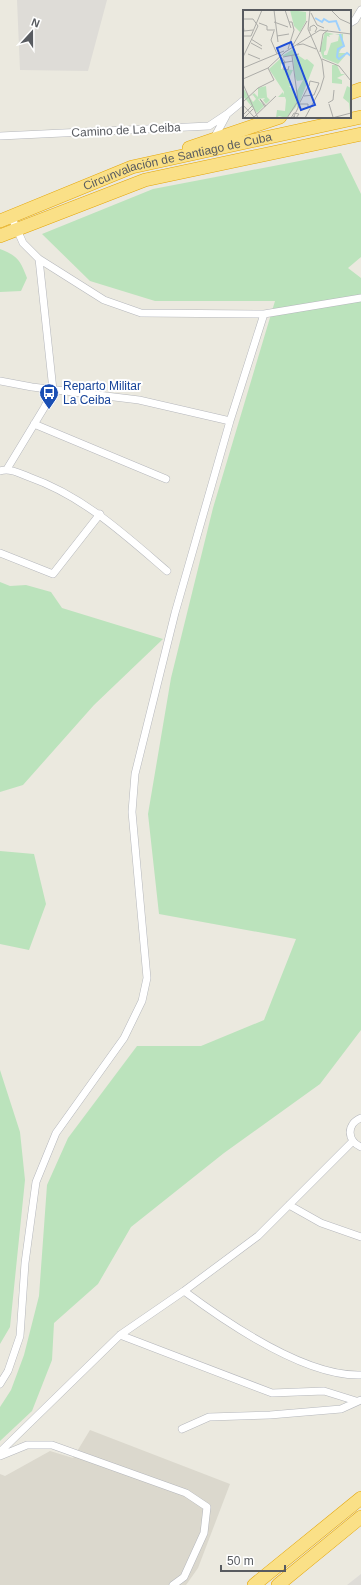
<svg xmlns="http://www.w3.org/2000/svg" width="361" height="1585" font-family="Helvetica,sans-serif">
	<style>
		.industrial { fill: #dedcd7 }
		.education { fill: #dbd8cd }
		.green { fill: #bbe3bc }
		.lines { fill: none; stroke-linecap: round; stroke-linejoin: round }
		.street-casing { stroke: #b5b7bc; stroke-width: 8 }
		.highway-casing { stroke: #e4a506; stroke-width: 14 }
		.street { stroke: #fff; stroke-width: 7 }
		.highway { stroke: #fae087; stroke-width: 13 }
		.labels { text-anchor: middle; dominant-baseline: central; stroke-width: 4; stroke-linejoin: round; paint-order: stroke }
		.street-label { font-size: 12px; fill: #585b60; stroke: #fff }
		.transit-label { font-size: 12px; fill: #164399; stroke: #fff; text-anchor: start }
		.inset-river { fill: none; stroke: #9dd0fd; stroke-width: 2 }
		.inset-road { fill: none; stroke: #acaca8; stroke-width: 1 }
		.view { fill: #1d4ed8; fill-opacity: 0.15; stroke: #1d4ed8; stroke-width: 2 }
		.inset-edge { fill: none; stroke: #585b60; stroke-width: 2 }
	</style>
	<rect width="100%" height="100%" fill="#ebe9df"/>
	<!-- industrial -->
	<path class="industrial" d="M17,0H107L88,71L20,70Z
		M361,1574V1585H347Z"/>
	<!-- education -->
	<path class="education" d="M90,1430L230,1484L198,1568L186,1585H0V1474L5,1476L50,1451L73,1458Z"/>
	<!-- green -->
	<path class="green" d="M341,153L361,194V257L348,268L361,278V1030L320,1084L224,1153L131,1227L98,1284L54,1323L52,1360L32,1411L0,1441V1407L11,1390L24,1355L39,1296L47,1185L68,1138L137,1046H201L264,1020L296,939L159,914L148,814L171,678L213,508L275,301H155L90,281L42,234L153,189Z
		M0,249C18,256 20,260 27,278L21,291L0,292Z
		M0,582L10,586L26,585L51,592L62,608L163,639L94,705L23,785L0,792Z
		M0,851L34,854L46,904L29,950L0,944Z
		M0,1070L20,1132L25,1180L10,1327L0,1344Z"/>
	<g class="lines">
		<defs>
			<path id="street" d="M350,23L355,20L361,10
				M0,136L209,126L227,114L244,100
				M213,140L226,116
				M11,216L23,243L39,259L104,300L141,313L264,314L361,298
				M0,381L32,387L139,400L230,421
				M34,424L166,479
				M7,469L44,408L53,390L39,259
				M0,471C10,468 19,473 29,477C83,496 124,534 167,571
				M0,553L53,574L100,514
				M361,1118C346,1124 347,1141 361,1147
				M289,1205L321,1223L361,1237
				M184,1291C227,1323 306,1377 361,1375
				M120,1335L272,1393L324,1391L356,1401
				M0,1384L8,1371L20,1336L25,1263L36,1182L56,1133L124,1038L142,1001L147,978L132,812L135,774L175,613L230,421L264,314
				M182,1429L209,1417L270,1415L341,1409L361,1400
				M0,1452L120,1335L184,1291L258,1236L353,1141
				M0,1456L27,1445H52L186,1493L207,1507L204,1533L184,1577L173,1585"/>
			<g id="highway">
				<path d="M350,93L361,89"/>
				<path d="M189,148L280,117"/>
				<path id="s1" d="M0,221L132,167L361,117"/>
				<path d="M0,236L145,180L361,134"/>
				<path d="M254,1585L361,1498"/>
				<path d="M278,1585L361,1517"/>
			</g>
		</defs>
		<!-- street casing -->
		<use href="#street" class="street-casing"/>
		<!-- highway casing -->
		<use href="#highway" class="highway-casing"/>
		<!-- street -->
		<use href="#street" class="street"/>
		<!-- highway -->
		<use href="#highway" class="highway"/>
	</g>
	<!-- icons -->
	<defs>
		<symbol id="bus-pin" viewBox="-11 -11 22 30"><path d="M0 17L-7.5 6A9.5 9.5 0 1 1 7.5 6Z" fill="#1a4fb4" stroke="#fff"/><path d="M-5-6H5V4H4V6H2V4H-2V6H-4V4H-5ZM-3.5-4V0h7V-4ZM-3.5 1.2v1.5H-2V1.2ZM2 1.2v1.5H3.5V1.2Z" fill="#fff"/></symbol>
	</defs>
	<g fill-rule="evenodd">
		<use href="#bus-pin" x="38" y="382" width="22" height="30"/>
	</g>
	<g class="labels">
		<!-- street labels -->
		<g class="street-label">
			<text transform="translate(126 130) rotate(-3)">Camino de La Ceiba</text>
			<text stroke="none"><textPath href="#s1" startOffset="188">Circunvalación de Santiago de Cuba</textPath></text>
		</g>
		<!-- transit labels -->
		<g class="transit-label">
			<text x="63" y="386">Reparto Militar<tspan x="63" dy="14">La Ceiba</tspan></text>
		</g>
	</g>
	<!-- overview -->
	<g transform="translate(243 10)">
		<rect width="108" height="108" fill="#ebe9df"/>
		<path d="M47,0L63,2V11L57,22L51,16ZM82,22L91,24L86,25L87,27L84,26L83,40L81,42V45H84L88,33L95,31L96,25L92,24H100V35L96,43H102V46L95,54L80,48L77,40ZM50,39L52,43L62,50L64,49L71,55L54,99V81L60,70L54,71L52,67L50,46H39ZM38,48V59L50,60L45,70L50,75L46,76L52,82L55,90L53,97L43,108L36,106L33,108L34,100L42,101L43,90L42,87H35L40,82L41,85V82L26,59ZM89,55H94L98,64H102L94,68L99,70V74L89,73ZM23,76L24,87L27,90L23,94L20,90L22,88L15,89L21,96L14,103L0,86V78L10,92L13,89L10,85L8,86L11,83L15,87V78ZM104,76L108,78V102H107L106,93L100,88Z" fill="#bbe3bc"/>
		<path class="inset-river" d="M72,8L79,12L81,9L86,12L93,11L97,21M97,24L101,36L95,39L94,47L96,49L104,43L108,46"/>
		<path class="inset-road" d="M31,0L35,32M42,0L48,18M88,0L97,9L108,14M68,3L74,15L81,18M0,9H10L15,16L0,47M31,12L45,17M16,13L24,16V20H32M0,14L1,21L10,20M31,21L28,30L34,44M67,21V17L71,15L74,18L72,22M0,26H8L19,0M34,26L46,24M8,29L19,36M8,33L19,39M50,35L64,11M54,35L60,34L73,39M45,39L51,20L49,12H46M77,42L80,24L85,20M5,44L17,49M38,47L42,52L40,59L45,60L46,56M40,47L56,44M79,49L96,56L108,71M38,53L50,51M0,58L41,41M0,69L25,58L42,42L77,20L108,24M0,74L15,108M61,86L71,85L76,73L67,71L66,76M0,92L15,78L31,70L25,58M85,93L90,90L91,80M56,94L65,77M86,94L90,107M0,95L11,107M22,97L17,89L23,96M0,105L9,96M1,108L10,99M10,108L33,86M44,108L55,91L49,46M48,108L51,103L56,104L53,108L51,106M50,108L57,94H65V97M62,108L77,80L81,67L79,51L65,19L67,0M89,108L108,103"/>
		<path class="view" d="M48,32L72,95L58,100L34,38Z"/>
		<rect width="108" height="108" class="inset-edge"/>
	</g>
	<!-- north arrow -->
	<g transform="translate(32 32) rotate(21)" stroke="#ffffff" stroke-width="3" paint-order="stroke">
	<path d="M0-3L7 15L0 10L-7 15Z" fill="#585b60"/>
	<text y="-6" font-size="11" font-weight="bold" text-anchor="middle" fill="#585b60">N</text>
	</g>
	<!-- scale -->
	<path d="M221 1565v6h64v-6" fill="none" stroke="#585b60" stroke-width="2"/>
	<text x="227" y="1565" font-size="12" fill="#585b60" stroke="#ffffff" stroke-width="3" paint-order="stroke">50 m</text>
</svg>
